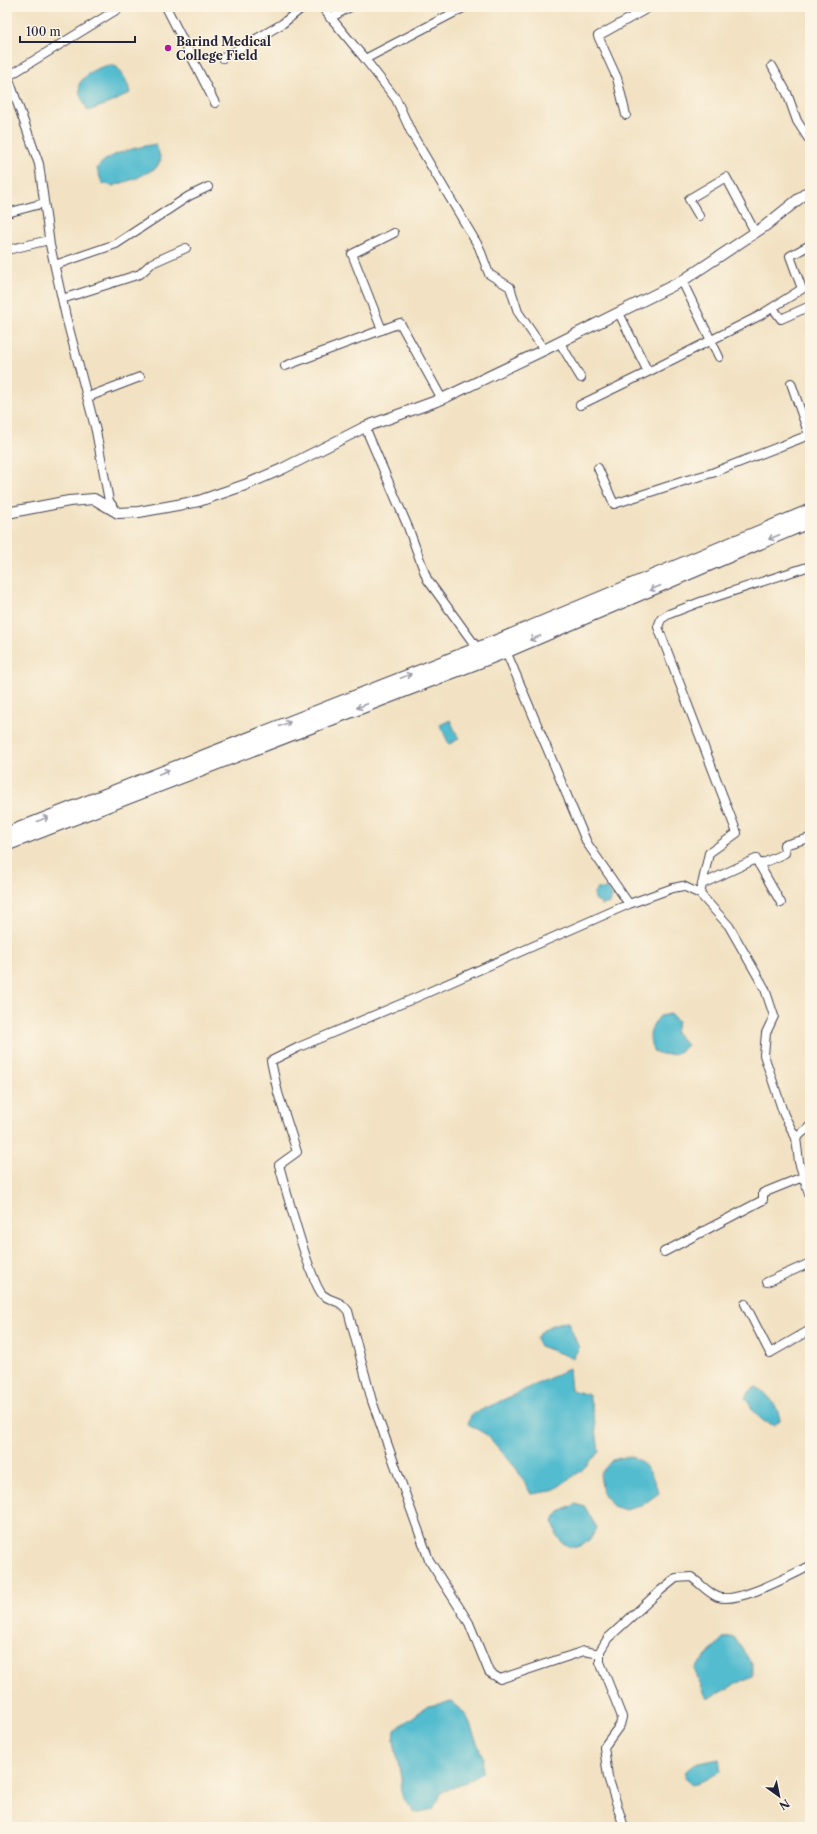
<svg xmlns="http://www.w3.org/2000/svg" width="817" height="1834" font-family="'Libre Caslon Text',serif">
	<style>
		.water { fill: #52bccf; stroke: #3a6f85 }
		.lines { fill: none; stroke-linecap: round; stroke-linejoin: round }
		.minor-casing { stroke: #413f4f; stroke-width: 10 }
		.tertiary-casing { stroke: #413f4f; stroke-width: 12 }
		.primary-casing { stroke: #413f4f; stroke-width: 15 }
		.minor { stroke: #fff; stroke-width: 8 }
		.tertiary { stroke: #fff; stroke-width: 10 }
		.primary { stroke: #fff; stroke-width: 13 }
		.oneway { stroke: #9c9ca7 }
		.poi-dot { fill: #b5179e; stroke: #fcf5e5; stroke-width: 1.5 }
		.labels { text-anchor: middle; dominant-baseline: central; stroke-width: 3; stroke-linejoin: round; paint-order: stroke }
		.poi-label { font-size: 12px; font-weight: bold; fill: #22223b; stroke: #fcf5e5; text-anchor: start }
	</style>
	<rect width="100%" height="100%" fill="#fcf5e5"/>
	<filter id="ink" filterUnits="userSpaceOnUse"><feTurbulence type="fractalNoise" baseFrequency=".025" numOctaves="2"/><feDisplacementMap in="SourceGraphic" scale="8" xChannelSelector="R" yChannelSelector="G"/><feConvolveMatrix kernelMatrix="1 2 1 2 8 2 1 2 1" color-interpolation-filters="sRGB"/></filter>
	<filter id="wash" filterUnits="userSpaceOnUse"><feTurbulence type="fractalNoise" baseFrequency=".012" numOctaves="4" result="noise"/><feDisplacementMap in="SourceGraphic" scale="16" xChannelSelector="R" yChannelSelector="G"/><feGaussianBlur stdDeviation="0.9" result="paint"/><feColorMatrix in="noise" values="0 0 0 0 0 0 0 0 0 0 0 0 0 0 0 0 0 1.4 0 .05"/><feComposite in="paint" operator="in"/></filter>
	<g filter="url(#wash)">
		<rect width="100%" height="100%" fill="#f2e2c3"/>
		<!-- water -->
		<path class="water" d="M110,65L117,67C124,76 128,82 130,93L113,102L88,111L80,95L79,84C88,72 95,68 110,65Z
			M156,144L161,160L156,168L137,178L113,186L102,183L97,169C105,153 139,147 156,144Z
			M450,720L459,739L449,744L440,725Z
			M597,889H607L612,895L610,903L602,905L595,899L594,892Z
			M670,1014L678,1021L675,1032L687,1045C677,1056 667,1057 653,1051C648,1035 649,1029 660,1016Z
			M568,1322L579,1348L573,1358L540,1346L536,1338C545,1326 554,1323 568,1322Z
			M569,1369L571,1390L589,1395L595,1422L599,1452L581,1471L552,1491L531,1494L516,1468L487,1435L468,1424L471,1415Z
			M756,1387C769,1395 778,1405 780,1420L775,1425C760,1424 753,1409 745,1398L749,1392Z
			M630,1456C650,1465 651,1474 659,1493L641,1506L625,1510L613,1506L603,1494L600,1474L612,1460Z
			M576,1504L585,1507L597,1528C589,1544 574,1556 559,1539C556,1535 555,1526 553,1521L560,1512Z
			M734,1637L752,1664V1676L707,1699L694,1669L723,1638Z
			M451,1702L466,1714L483,1758L482,1772L461,1785L442,1792L433,1809L415,1813L402,1796L401,1778L394,1741L395,1730L428,1706Z
			M719,1759L721,1763V1771C712,1777 703,1781 692,1784L685,1778L686,1771L694,1764Z"/>
	</g>
	<g filter="url(#ink)">
		<g class="lines">
			<defs>
				<path id="minor" d="M166,7L215,103
					M322,7L365,59L396,99L412,134L479,247L489,274L510,287L518,312L544,350
					M330,18L350,7
					M223,58L282,24L303,7
					M365,59L465,7
					M772,66L787,93L797,121L810,141
					M7,74L39,164L50,245L66,317L96,431L109,501L117,512
					M7,77L121,7
					M626,115L617,78L598,36L650,7
					M7,213L44,203
					M699,216L689,199L726,177L755,232
					M7,250L49,240
					M55,265L116,244L189,196L208,187
					M682,281L719,357
					M62,299L140,274L152,263L186,248
					M773,308L781,319L810,306
					M382,330L352,254L394,233
					M560,343L581,378
					M285,366L400,323L442,399
					M648,372L759,316L802,289L790,256L810,245
					M791,383L810,438
					M88,397L140,377
					M580,405L648,372L619,313
					M365,427L408,527L427,579L480,652
					M598,468L614,504L687,480L712,473L809,435
					M506,651L587,843L629,904
					M759,865L785,853L784,845L810,838
					M702,884L756,859L781,903
					M700,894L709,853L737,833L658,627L661,619L669,614L703,601L810,566
					M796,1138L810,1126
					M664,1252L763,1200V1193L810,1174
					M767,1282L810,1263
					M745,1304L770,1353L810,1330
					M600,1654L584,1651L500,1679L489,1672L469,1623L429,1560L372,1401L348,1311C338,1298 333,1303 323,1295C311,1285 285,1186 279,1165L297,1152L278,1093L271,1061L299,1047L415,998L629,904L673,888L683,886L700,894L729,926L765,989L774,1016L766,1033L764,1055L784,1115L796,1138L799,1162L810,1197
					M624,1827L608,1777L604,1747L620,1725L622,1717L600,1662V1651L608,1638L661,1590L676,1578L691,1577C700,1583 708,1593 718,1597C738,1604 791,1575 810,1566"/>
				<path id="tertiary" d="M7,513L69,501L94,499L118,513L139,512L199,501L245,485L282,469L365,427L442,399L544,350L682,281L765,226L810,190"/>
				<path id="primary" d="M7,834L503,639L810,511
					M7,844L506,651L810,521"/>
			</defs>
			<!-- minor casing -->
			<use href="#minor" class="minor-casing"/>
			<!-- tertiary casing -->
			<use href="#tertiary" class="tertiary-casing"/>
			<!-- primary casing -->
			<use href="#primary" class="primary-casing"/>
			<!-- minor -->
			<use href="#minor" class="minor"/>
			<!-- tertiary -->
			<use href="#tertiary" class="tertiary"/>
			<!-- primary -->
			<use href="#primary" class="primary"/>
		</g>
		<!-- one-way arrows -->
		<defs><path id="oneway-shaft" d="M-6 0H5M1.5-3L5.5 0L1.5 3" fill="none" stroke-width="1.6" stroke-linecap="round" stroke-linejoin="round"/></defs>
		<g class="oneway">
			<use href="#oneway-shaft" transform="translate(774 537) rotate(157)"/>
			<use href="#oneway-shaft" transform="translate(655 588) rotate(157)"/>
			<use href="#oneway-shaft" transform="translate(535 638) rotate(157)"/>
			<use href="#oneway-shaft" transform="translate(406 676) rotate(-22)"/>
			<use href="#oneway-shaft" transform="translate(362 706) rotate(159)"/>
			<use href="#oneway-shaft" transform="translate(285 724) rotate(-22)"/>
			<use href="#oneway-shaft" transform="translate(164 772) rotate(-22)"/>
			<use href="#oneway-shaft" transform="translate(43 819) rotate(-22)"/>
		</g>
	</g>
	<!-- markers -->
	<circle class="poi-dot" cx="168" cy="48" r="4"/>
	<g class="labels">
		<!-- poi labels -->
		<g class="poi-label">
			<text x="176" y="41">Barind Medical<tspan x="176" dy="14">College Field</tspan></text>
		</g>
	</g>
	<!-- margin -->
	<rect width="817" height="1834" fill="none" stroke="#fcf5e5" stroke-width="24"/>
	<!-- north arrow -->
	<g transform="translate(779 1796) rotate(147)" stroke="#fcf5e5" stroke-width="3" paint-order="stroke">
	<path d="M0-3L7 15L0 10L-7 15Z" fill="#22223b"/>
	<text y="-6" font-size="11" font-weight="bold" text-anchor="middle" fill="#22223b">N</text>
	</g>
	<!-- scale -->
	<path d="M20 36v6h115v-6" fill="none" stroke="#22223b" stroke-width="2"/>
	<text x="26" y="36" font-size="12" fill="#22223b" stroke="#fcf5e5" stroke-width="3" paint-order="stroke">100 m</text>
</svg>
